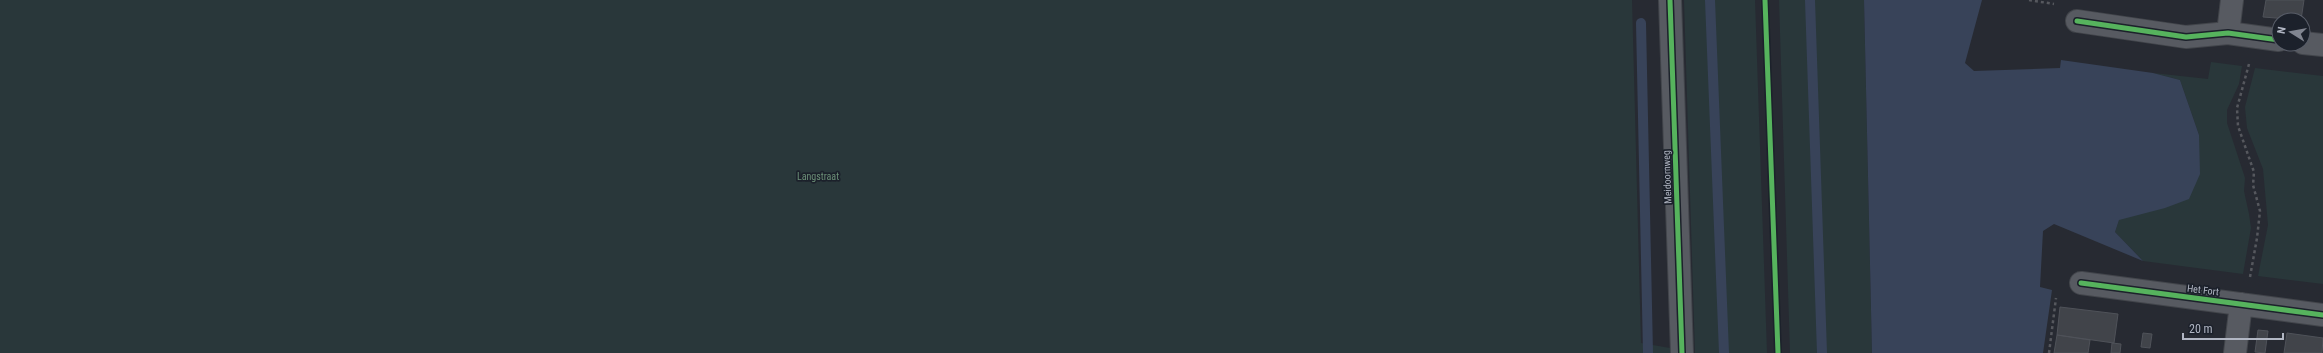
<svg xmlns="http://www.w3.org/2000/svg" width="2323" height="353" font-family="'Roboto Condensed',sans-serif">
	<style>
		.green { fill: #29373a }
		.water { fill: #384359 }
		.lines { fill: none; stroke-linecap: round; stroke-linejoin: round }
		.stream { stroke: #384359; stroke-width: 10 }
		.building { fill: #41444a; stroke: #4f5259 }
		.minor-casing { stroke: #42454b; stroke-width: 24 }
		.path { stroke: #56585e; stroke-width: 2.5; stroke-dasharray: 3 3; stroke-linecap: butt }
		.minor { stroke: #575a61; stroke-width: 22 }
		.cycleway-casing { stroke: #1c212b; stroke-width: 8 }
		.cycleway { stroke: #56b35d; stroke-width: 5 }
		.labels { text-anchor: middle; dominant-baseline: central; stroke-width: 3.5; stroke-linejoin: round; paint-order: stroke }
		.park-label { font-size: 10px; fill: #6c9178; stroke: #1c212b }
		.street-label { font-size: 10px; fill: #b1b6c3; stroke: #1c212b }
	</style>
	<rect width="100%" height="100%" fill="#272a32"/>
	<!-- green -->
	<path class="green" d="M0,0H1632L1641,343L1670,348V353H0Z
		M1684,0H1755L1767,353H1695Z
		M1779,0H1864L1872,353H1790Z
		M2211,62L2242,66L2239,84L2227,110V123L2245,178L2244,191L2249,214L2251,228L2243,274L2143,261L2115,232L2119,220L2199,135L2180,80L2153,73L2208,79Z
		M2255,68L2323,76V284L2258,276L2268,225L2263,169L2247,128L2245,107Z"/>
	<!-- water -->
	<path class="water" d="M1864,0H1982L1965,63L1974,71L2060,68L2061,60L2153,73L2180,80L2199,135L2200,174L2189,199L2165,208L2119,220L2115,232L2143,261L2054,224L2043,231L2040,287L2052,290L2043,353H1872Z"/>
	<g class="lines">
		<!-- stream -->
		<path class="stream" d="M1710,0L1724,353
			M1810,0L1822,353
			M1641,23L1648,353"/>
	</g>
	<!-- building -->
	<path class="building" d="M2266,0H2304L2301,20L2263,17Z
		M2060,307L2118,314L2114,343L2057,335Z
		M2258,330L2268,331L2265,353L2255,352Z
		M2143,333L2152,334L2150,348L2141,347Z
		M2287,333L2323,338L2322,353H2284Z
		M2057,335L2090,340L2088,353H2054Z
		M2112,343L2121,344L2120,353H2111Z"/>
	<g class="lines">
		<defs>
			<path id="minor" d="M1670,0L1682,353
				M2077,21L2186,37L2228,33L2279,40
				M2228,33L2232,0
				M2303,43L2323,45
				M2081,283L2323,315
				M2235,353L2241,304"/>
		</defs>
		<!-- minor casing -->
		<use href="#minor" class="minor-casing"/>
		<!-- path -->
		<path class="path" d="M2029,0L2054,4
			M2249,64L2237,108L2238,126L2254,172L2253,185L2260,211L2257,238L2250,277
			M2049,353L2056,298"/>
		<!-- minor -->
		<use href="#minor" class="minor"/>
		<defs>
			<path id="cycleway" d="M1670,0L1682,353
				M1765,0L1778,353
				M2077,21L2186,37L2228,33L2279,40
				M2081,283L2323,315"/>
		</defs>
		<!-- cycleway casing -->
		<use href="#cycleway" class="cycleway-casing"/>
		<!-- cycleway -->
		<use href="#cycleway" class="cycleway"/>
	</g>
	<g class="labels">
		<!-- park labels -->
		<g class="park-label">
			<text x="818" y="176">Langstraat</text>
		</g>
		<!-- street labels -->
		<g class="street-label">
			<text transform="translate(1667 177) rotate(-92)">Meidoornweg</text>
			<text transform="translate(2203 290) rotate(7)">Het Fort</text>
		</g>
	</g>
	<!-- north arrow -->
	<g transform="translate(2291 32) rotate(281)"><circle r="19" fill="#1c212b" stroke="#585d68"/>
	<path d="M0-3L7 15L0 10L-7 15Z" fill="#818590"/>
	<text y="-6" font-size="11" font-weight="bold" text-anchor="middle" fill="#b1b6c3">N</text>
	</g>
	<!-- scale -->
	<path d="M2183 333v6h100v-6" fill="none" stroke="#b1b6c3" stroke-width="2"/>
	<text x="2189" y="333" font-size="12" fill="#b1b6c3" stroke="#1c212b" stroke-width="3" paint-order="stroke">20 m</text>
</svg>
